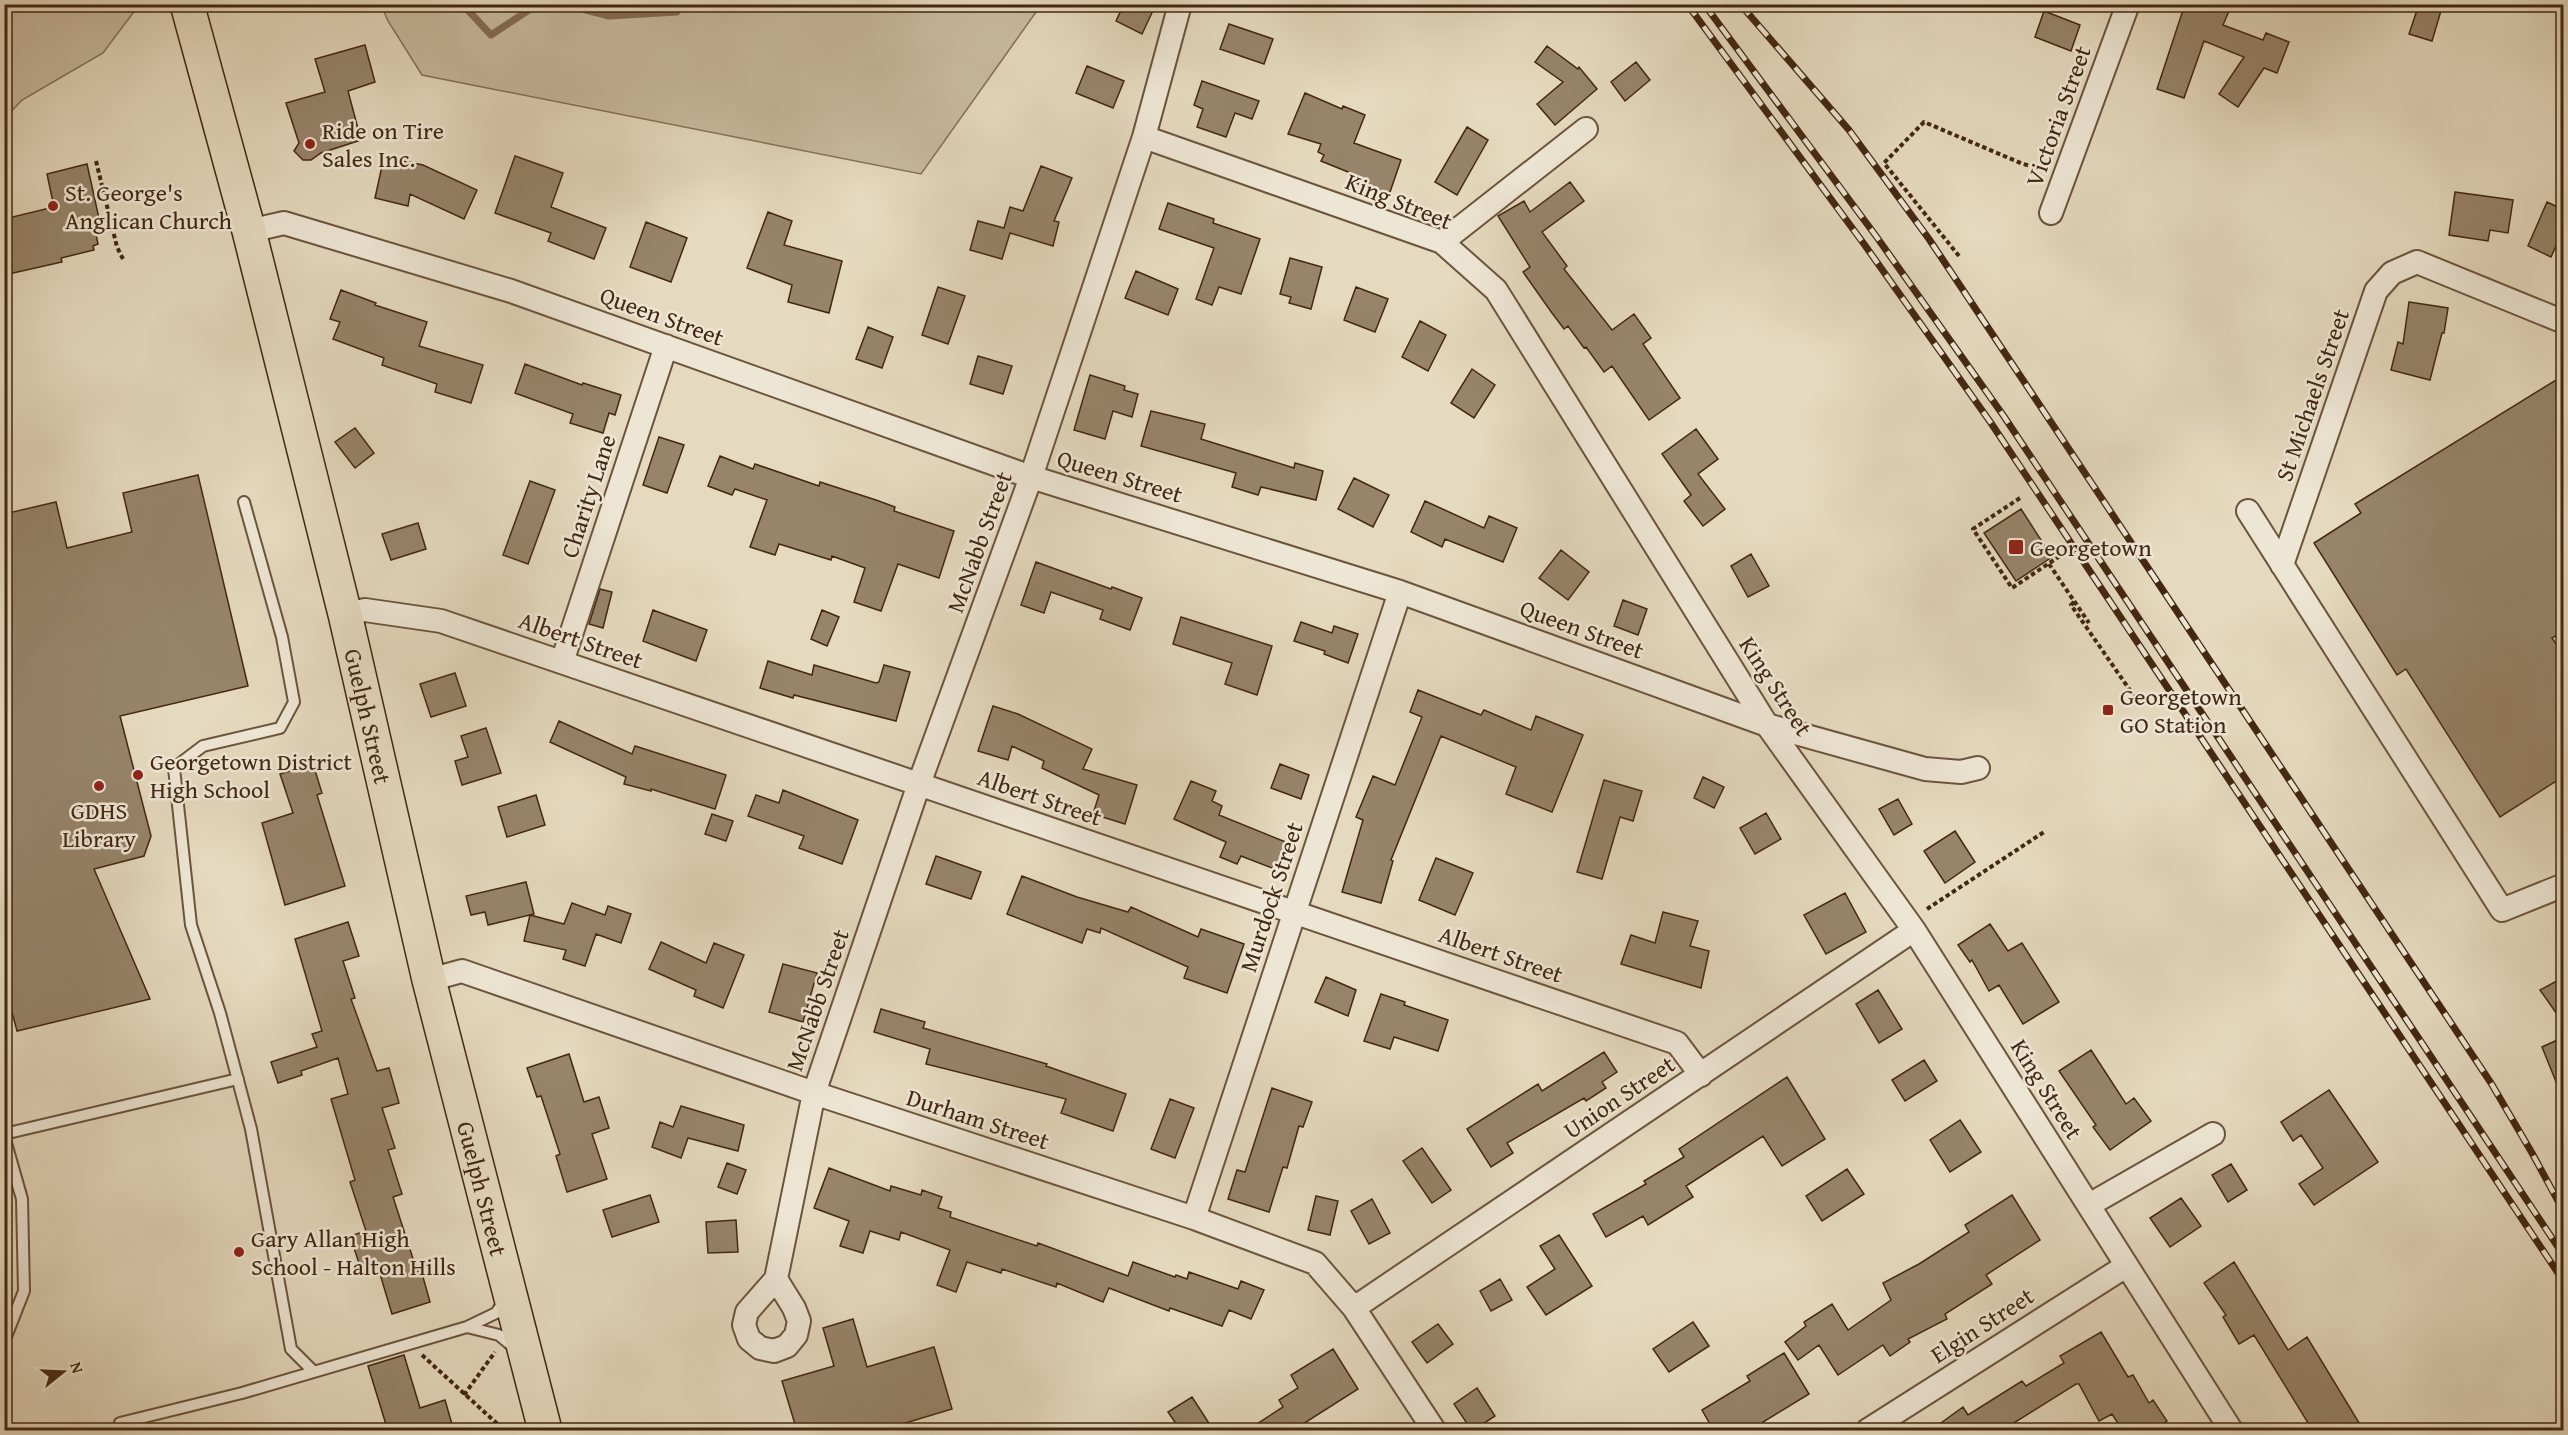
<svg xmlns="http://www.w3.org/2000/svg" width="2568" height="1435" font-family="'Gentium Book Plus',serif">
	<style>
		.green { fill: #c9bba1; stroke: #867159; stroke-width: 1.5 }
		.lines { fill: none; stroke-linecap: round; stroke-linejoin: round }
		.stream { stroke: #836d56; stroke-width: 7 }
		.building { fill: #97846b; stroke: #432711; stroke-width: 1.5 }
		.lane-casing { stroke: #6c543c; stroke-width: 14 }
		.street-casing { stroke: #6c543c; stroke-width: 26 }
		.primary-casing { stroke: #432711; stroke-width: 36 }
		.path { stroke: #432711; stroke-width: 4; stroke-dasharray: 4.5 3; stroke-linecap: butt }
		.lane { stroke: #eee6d5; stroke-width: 10 }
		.street { stroke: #eee6d5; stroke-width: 22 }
		.primary { stroke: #e5d9bf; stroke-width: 33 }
		.rail-casing { stroke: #432711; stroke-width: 7 }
		.rail { stroke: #eee6d5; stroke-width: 4.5; stroke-dasharray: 14; stroke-linecap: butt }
		.poi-dot { fill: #8f2418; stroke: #eee6d5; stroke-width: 2 }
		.labels { text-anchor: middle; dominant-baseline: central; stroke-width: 5; stroke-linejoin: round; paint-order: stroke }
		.street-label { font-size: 24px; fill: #432711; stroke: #eee6d5 }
		.poi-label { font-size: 24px; fill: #432711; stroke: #eee6d5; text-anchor: start }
	</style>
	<rect width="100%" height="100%" fill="#e5d9bf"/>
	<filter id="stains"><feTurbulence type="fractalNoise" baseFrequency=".00333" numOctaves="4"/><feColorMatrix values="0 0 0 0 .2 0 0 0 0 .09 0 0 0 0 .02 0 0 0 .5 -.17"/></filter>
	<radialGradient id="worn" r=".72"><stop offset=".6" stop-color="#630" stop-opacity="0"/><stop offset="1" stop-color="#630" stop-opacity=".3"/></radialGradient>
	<!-- green -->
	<path class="green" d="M5,4H139V5L103,53L22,100L5,118Z
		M381,5H1041L921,174L422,75L388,21Z"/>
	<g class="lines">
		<!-- stream -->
		<path class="stream" d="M467,4L466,8L491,35L538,4
			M563,4L609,16L677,12L682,4"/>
	</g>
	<!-- building -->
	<path class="building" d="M1124,4H1156L1142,34L1116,21Z
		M2185,4H2232L2223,25L2263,40L2266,33L2289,42L2277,73L2264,68L2238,107L2219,94L2244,57L2204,41L2184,98L2157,89Z
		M2419,4H2443L2432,41L2409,34Z
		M2044,11L2080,25L2071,51L2035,37Z
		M1229,24L1273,39L1264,64L1220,49Z
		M365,45L375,82L348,91L361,140L321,153L311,160H303L294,151L299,143L286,103L325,92L315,59Z
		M1547,46L1578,69L1579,67L1597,89L1555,125L1537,104L1563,82L1535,62Z
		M1636,62L1650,80L1625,101L1611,82Z
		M1087,66L1124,81L1113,108L1076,93Z
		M1202,81L1259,101L1252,119L1235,113L1226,137L1197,127L1203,109L1194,105Z
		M1305,93L1342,109L1343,106L1365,115L1354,143L1401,160L1389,195L1356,183L1358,176L1321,161L1324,155L1318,152L1321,144L1288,134Z
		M1467,127L1488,140L1457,195L1435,182Z
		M515,156L563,173L551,207L606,228L594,259L548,241L551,233L495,213Z
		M384,157L423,165L477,190L464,219L410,194L408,206L375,198Z
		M87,164L102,232L96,234L98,244L93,246L94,250L61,258L62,262L4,275V219L54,207L47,174Z
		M1041,166L1072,178L1054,221L1059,222L1053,246L1010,233L1002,259L970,250L978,221L1004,228L1010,207L1023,211Z
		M1570,182L1584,201L1542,232L1567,266L1564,269L1612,330L1634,314L1651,338L1643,344L1680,398L1649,420L1612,366L1604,372L1586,347L1584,348L1568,326L1564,329L1552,313L1523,272L1530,267L1498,216L1524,201L1530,212Z
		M2455,192L2513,200L2508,233L2490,230L2488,241L2449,235Z
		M2547,202L2564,210V229L2551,257L2528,246Z
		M1168,203L1214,219L1213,223L1260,239L1241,294L1219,287L1212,305L1196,299L1214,248L1159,229Z
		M768,212L792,221L784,245L842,261L829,313L788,302L792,285L747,268Z
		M646,222L687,238L671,282L630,267Z
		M1290,258L1322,267L1311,309L1289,303L1291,297L1280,294Z
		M1136,271L1178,289L1168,315L1125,298Z
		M938,287L965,296L948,344L922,335Z
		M1356,287L1388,299L1375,332L1344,320Z
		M341,290L376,303L375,305L427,322L419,346L483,365L471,403L435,392L437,384L382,365L384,358L333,339L340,322L330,319Z
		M2409,302L2448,308L2444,333H2442L2430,380L2391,370L2398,342L2403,344Z
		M1420,321L1446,335L1428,371L1402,357Z
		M868,327L893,337L882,368L856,359Z
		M978,356L1012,366L1003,394L970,384Z
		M525,364L582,385L583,383L621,395L615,415L609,413L603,433L570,423L573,414L515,393Z
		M1472,369L1495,385L1474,418L1451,403Z
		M1090,375L1125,386L1124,390L1138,394L1132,417L1113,411L1105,439L1074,430Z
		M2564,375V631L2552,638L2564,656V776L2500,817L2406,669L2397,675L2314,543L2361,513L2355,504Z
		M1151,411L1205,424L1201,439L1294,468L1295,463L1323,471L1316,500L1261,487L1258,495L1232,487L1236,473L1141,446Z
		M355,428L374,453L355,468L335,442Z
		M1696,429L1718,459L1698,474L1725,509L1703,526L1684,501L1691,495L1662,454Z
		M659,437L684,445L667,493L643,485Z
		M720,456L753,469L755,464L819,486L820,482L876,500L895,507L894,511L954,531L939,578L898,564L881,611L854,602L865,568L832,556L831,560L779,544L775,555L750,547L767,500L735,489L732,495L708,486Z
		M198,475L248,686L120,716L151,836L144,856L94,869L150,999L17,1031L4,982V514L56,502L67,548L132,532L123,493Z
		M1354,478L1389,495L1373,527L1338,509Z
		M530,481L555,490L528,564L503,555Z
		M1425,501L1484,528L1489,516L1517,528L1503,562L1445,539L1442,547L1411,532Z
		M2021,509L2052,557L2016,581L1984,533Z
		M418,523L426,549L391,560L382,534Z
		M1561,550L1589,572L1568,600L1539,578Z
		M1751,554L1769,586L1748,597L1731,566Z
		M1036,562L1111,589L1112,587L1142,598L1130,630L1100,619L1103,610L1051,592L1044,613L1021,605Z
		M600,589L612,592L603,628L589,624Z
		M1623,600L1647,609L1638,635L1614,626Z
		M653,610L707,630L696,661L643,641Z
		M822,610L839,617L827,646L811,639Z
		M1181,617L1272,646L1257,695L1225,684L1232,663L1173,644Z
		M1301,622L1332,633L1334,626L1358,634L1348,663L1324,654L1325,651L1294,641Z
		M768,661L812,675L814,665L876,683L879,682L884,665L910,672L896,721L794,695L793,698L760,688Z
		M455,673L466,706L431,717L420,684Z
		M1418,690L1481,715L1484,710L1531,730L1536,716L1583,735L1552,812L1506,794L1516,767L1441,736L1391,860L1393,861L1381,903L1342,892L1363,820L1356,817L1373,776L1395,785L1422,717L1410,712Z
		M993,706L1018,714L1092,749L1083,769L1137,785L1125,824L1093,814L1099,795L1042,768L1044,761L1012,746L1008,760L978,751Z
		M559,721L632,754L635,746L726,775L715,809L651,789V791L624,784L626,777L550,742Z
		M486,728L501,773L462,785L455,761L468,757L461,736Z
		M313,764L322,793L317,795L345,886L285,905L262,823L293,813L280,774Z
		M1280,764L1309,775L1301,799L1271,788Z
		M1703,777L1724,787L1714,808L1694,798Z
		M1604,780L1642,791L1633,821L1620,817L1602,879L1577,872Z
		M1191,781L1216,791L1212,801L1222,806L1219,815L1288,843L1277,870L1241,856L1237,864L1220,857L1226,842L1174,819Z
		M783,790L858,820L842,864L799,848L804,836L748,816L756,795L779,803Z
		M536,795L545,825L507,837L498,807Z
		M1898,799L1912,824L1894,835L1879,809Z
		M1766,813L1781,839L1755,854L1740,828Z
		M712,814L733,821L726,841L705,834Z
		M1955,831L1975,862L1945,883L1924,851Z
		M936,856L981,872L971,899L926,884Z
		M1436,858L1473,873L1455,915L1419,900Z
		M1022,876L1077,897L1128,912L1131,907L1198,937L1201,929L1244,944L1227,993L1184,978L1188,967L1101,928L1100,933L1087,929L1082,943L1007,914Z
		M526,882L534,914L488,925L485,912L471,915L466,896Z
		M1845,893L1866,932L1826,954L1804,915Z
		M572,903L605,915L608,906L631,914L621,943L596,934L585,966L563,959L566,950L524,941L530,915L564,924Z
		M1663,912L1698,921L1690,946L1709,951L1701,988L1621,964L1631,935L1655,943Z
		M348,922L359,956L343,961L355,998L351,999L377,1071L389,1068L399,1103L382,1108L395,1148L388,1150L402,1194L393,1197L417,1271L421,1270L430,1302L392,1314L377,1264L361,1269L350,1236L366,1231L350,1182L355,1180L331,1099L348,1094L338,1058L301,1071L302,1075L278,1083L271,1062L317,1047L312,1034L322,1031L295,939Z
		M1990,924L2008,951L2022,943L2059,1002L2023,1024L1999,985L1989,991L1972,960L1970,962L1958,945Z
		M661,942L706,963L714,943L744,955L723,1008L694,996L696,990L649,969Z
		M783,964L817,973L803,1022L769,1012Z
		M1326,977L1356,990L1348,1016L1315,1002Z
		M2564,977V1024L2540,990Z
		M1878,990L1902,1029L1879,1043L1856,1004Z
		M1381,994L1405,1002L1404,1005L1448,1020L1438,1051L1394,1037L1390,1049L1364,1041Z
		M881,1009L925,1022L923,1028L1047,1064L1046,1066L1126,1094L1113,1131L1061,1113L1066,1099L926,1064L930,1049L874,1032Z
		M2564,1037V1099H2563L2542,1047Z
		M2091,1050L2126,1104L2134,1098L2151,1121L2110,1150L2093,1127L2096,1125L2059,1071Z
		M1604,1052L1617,1072L1602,1082L1606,1088L1586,1101L1584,1098L1507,1143L1513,1153L1491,1167L1467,1129L1538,1084L1542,1091Z
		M569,1054L584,1102L599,1097L609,1128L592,1134L607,1179L567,1192L556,1156L560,1154L541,1096L537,1097L527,1068Z
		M1924,1060L1937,1081L1905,1101L1892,1080Z
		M1787,1077L1825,1139L1782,1166L1763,1136L1686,1186L1693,1197L1648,1225L1643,1216L1606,1237L1593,1214L1646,1184L1644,1181L1684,1157L1679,1149Z
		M1272,1088L1312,1102L1303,1127L1299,1126L1287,1168L1283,1167L1269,1212L1228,1199L1237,1170L1245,1172Z
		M2329,1090L2378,1162L2314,1205L2299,1184L2323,1168L2301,1135L2293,1141L2281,1122Z
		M1170,1099L1194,1108L1175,1158L1151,1149Z
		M681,1106L744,1125L738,1151L688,1138L681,1158L652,1147L660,1122L673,1127Z
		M1960,1120L1981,1152L1950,1172L1930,1140Z
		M1422,1148L1451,1190L1432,1203L1403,1161Z
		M727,1163L746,1170L737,1194L718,1187Z
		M2231,1164L2247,1190L2228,1202L2212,1175Z
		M829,1168L890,1191L891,1186L921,1195L922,1190L942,1197L938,1208L951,1212L950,1217L1037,1246L1038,1243L1128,1276L1133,1262L1175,1277L1176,1275L1187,1279L1189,1272L1238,1289L1241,1281L1264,1290L1251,1319L1229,1310L1222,1326L1170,1308L1169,1311L1109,1288L1103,1302L1057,1283L1056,1287L1002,1269L1001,1273L967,1262L956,1292L937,1285L950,1250L901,1232L899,1240L870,1231L863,1253L840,1246L849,1221L814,1208Z
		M1847,1169L1864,1194L1822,1221L1806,1196Z
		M650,1195L659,1222L612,1237L603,1210Z
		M2012,1195L2040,1240L1986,1275L1992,1284L1945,1314L1947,1319L1908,1339L1910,1342L1890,1356L1883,1345L1838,1375L1819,1345L1798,1360L1785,1342L1806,1326L1804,1322L1832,1304L1848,1330L1891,1300L1883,1283L1919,1264L1969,1232L1965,1225Z
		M1316,1196L1338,1201L1330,1235L1308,1230Z
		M2181,1198L2201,1226L2170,1247L2150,1218Z
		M1372,1199L1390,1233L1369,1244L1351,1211Z
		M736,1220L738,1252L708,1253L706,1222Z
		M1559,1235L1592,1286L1546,1315L1527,1287L1555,1269L1540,1246Z
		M2234,1262L2288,1350L2307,1337L2364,1431H2313L2254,1335L2239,1344L2223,1317L2226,1315L2204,1283Z
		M1500,1279L1512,1300L1491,1311L1480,1291Z
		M853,1319L867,1367L934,1347L952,1409L879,1431H797L782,1381L834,1366L823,1328Z
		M1693,1322L1709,1346L1669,1372L1653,1349Z
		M1438,1324L1453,1344L1427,1363L1412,1342Z
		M2101,1332L2128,1377L2133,1375L2149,1403L2153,1400L2167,1421L2153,1431H2123L2112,1414L2099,1421L2079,1384H2076L2001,1431H1930L1963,1407L1968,1415L2022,1381L2026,1386L2064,1363L2060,1356Z
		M1333,1349L1358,1389L1292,1431H1246L1283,1407L1279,1400L1298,1388L1291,1375Z
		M1784,1353L1809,1394L1763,1422L1769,1431H1714L1702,1410L1750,1381L1747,1376Z
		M404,1355L420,1408L445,1400L454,1431H388L368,1366Z
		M1477,1388L1495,1416L1472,1431L1454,1404Z
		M1192,1397L1214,1431H1181L1168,1412Z"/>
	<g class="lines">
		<defs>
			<path id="lane" d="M244,502L282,637L294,702L280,728L203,746L174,768L191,925L220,1013L251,1129L291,1349L313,1371
				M4,1134L238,1079
				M4,1136L22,1199L24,1291L4,1342
				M467,1327L499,1335L515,1348
				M120,1430V1423L242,1393L467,1327L496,1313L505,1300"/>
			<path id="street" d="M1144,137L1442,242L1496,290L1767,725L1914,930L2231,1430
				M2051,213L2128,4
				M249,231L284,223L511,291L1031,477L1400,592L1767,725L1925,769L1961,772L1978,768
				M1442,242L1586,129
				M2248,511L2502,910L2564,885
				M2282,565L2376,291L2392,273L2417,262L2564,322
				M345,614L365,610L441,621L1677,1043L1701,1075
				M562,662L666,346
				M429,980L462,971L814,1093L1194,1218L1315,1263L1354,1308L1434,1430
				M2089,1205L2213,1134
				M1194,1218L1400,592
				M776,1279L794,1308L799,1321L796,1335L787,1346L774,1351L760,1348L749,1339L744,1325L747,1312L776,1279L814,1093L919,784L1031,477L1144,137L1180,4
				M1354,1308L1914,930
				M1868,1430L2126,1266"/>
			<g id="primary">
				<path id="s1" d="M187,4L249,231L345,614L429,980L545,1430"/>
			</g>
		</defs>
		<!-- lane casing -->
		<use href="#lane" class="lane-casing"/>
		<!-- street casing -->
		<use href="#street" class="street-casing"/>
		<!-- primary casing -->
		<use href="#primary" class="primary-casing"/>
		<!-- path -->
		<path class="path" d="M96,161L117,247L123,259
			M96,198L105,196
			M1959,256L1884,163L1924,122L2023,164L2044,169
			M2020,498L1973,529L2012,588L2060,556
			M2049,564L2089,623
			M2074,602L2071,605L2136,699
			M1927,909L2044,832
			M422,1355L504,1430
			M464,1395L495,1352"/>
		<!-- lane -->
		<use href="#lane" class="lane"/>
		<!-- street -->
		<use href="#street" class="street"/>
		<!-- primary -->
		<use href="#primary" class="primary"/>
		<defs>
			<path id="rail" d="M1687,4L1864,244L1991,423L2564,1282
				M1704,4L1876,236L2003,415L2564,1256
				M1740,4L1849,130L1929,239L2491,1083L2532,1153L2564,1212"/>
		</defs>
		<!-- rail casing -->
		<use href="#rail" class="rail-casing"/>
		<!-- rail -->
		<use href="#rail" class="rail"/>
	</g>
	<!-- markers -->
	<g class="poi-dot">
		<circle cx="310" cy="144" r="6"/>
		<circle cx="53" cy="206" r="6"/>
		<rect x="2008" y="539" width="16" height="16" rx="3"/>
		<rect x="2102" y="704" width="12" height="12" rx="3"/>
		<circle cx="138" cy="775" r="6"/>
		<circle cx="99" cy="786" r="6"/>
		<circle cx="239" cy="1252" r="6"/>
	</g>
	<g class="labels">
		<!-- street labels -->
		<g class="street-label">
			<text transform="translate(2058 116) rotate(-70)">Victoria Street</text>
			<text transform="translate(1399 201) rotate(22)">King Street</text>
			<text transform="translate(662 316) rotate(20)">Queen Street</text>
			<text transform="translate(2312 395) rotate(-71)">St Michaels Street</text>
			<text transform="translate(1120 476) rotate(17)">Queen Street</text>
			<text transform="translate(588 496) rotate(-72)">Charity Lane</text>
			<text transform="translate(979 542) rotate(-70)">McNabb Street</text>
			<text transform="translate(1582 629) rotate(20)">Queen Street</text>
			<text transform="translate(581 640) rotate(19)">Albert Street</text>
			<text transform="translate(1776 686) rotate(57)">King Street</text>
			<text stroke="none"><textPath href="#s1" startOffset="735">Guelph Street</textPath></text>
			<text transform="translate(1040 797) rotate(19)">Albert Street</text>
			<text transform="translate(1271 897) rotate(-72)">Murdock Street</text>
			<text transform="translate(1501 954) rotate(19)">Albert Street</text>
			<text transform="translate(817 1000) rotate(-71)">McNabb Street</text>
			<text transform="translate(2047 1089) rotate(58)">King Street</text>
			<text transform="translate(1619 1097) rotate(-34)">Union Street</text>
			<text transform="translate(978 1119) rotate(18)">Durham Street</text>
			<text stroke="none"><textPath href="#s1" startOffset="1221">Guelph Street</textPath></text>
			<text transform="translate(1982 1325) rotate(-33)">Elgin Street</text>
		</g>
		<!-- poi labels -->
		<g class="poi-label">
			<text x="322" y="130">Ride on Tire<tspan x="322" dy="28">Sales Inc.</tspan></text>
			<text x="65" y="192">St. George's<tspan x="65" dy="28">Anglican Church</tspan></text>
			<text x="2030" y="547">Georgetown</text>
			<text x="2120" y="696">Georgetown<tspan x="2120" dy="28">GO Station</tspan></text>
			<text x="150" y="761">Georgetown District<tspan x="150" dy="28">High School</tspan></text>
			<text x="99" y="810" text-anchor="middle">GDHS<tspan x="99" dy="28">Library</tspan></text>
			<text x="251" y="1238">Gary Allan High<tspan x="251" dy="28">School - Halton Hills</tspan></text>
		</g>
	</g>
	<!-- margin -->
	<rect width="2568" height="1435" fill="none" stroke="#e5d9bf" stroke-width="24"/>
	<rect x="6" y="6" width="2556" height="1423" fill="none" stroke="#432711" stroke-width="3"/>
	<rect x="12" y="12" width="2544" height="1411" fill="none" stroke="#432711" stroke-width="1.5"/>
	<!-- north arrow -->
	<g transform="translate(63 1372) rotate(72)" stroke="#eee6d5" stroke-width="4.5" paint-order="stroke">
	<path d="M0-4.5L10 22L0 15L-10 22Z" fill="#432711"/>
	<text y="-9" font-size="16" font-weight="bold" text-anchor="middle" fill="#432711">N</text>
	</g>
	<rect width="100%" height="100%" filter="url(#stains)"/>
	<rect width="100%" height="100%" fill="url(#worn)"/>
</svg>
